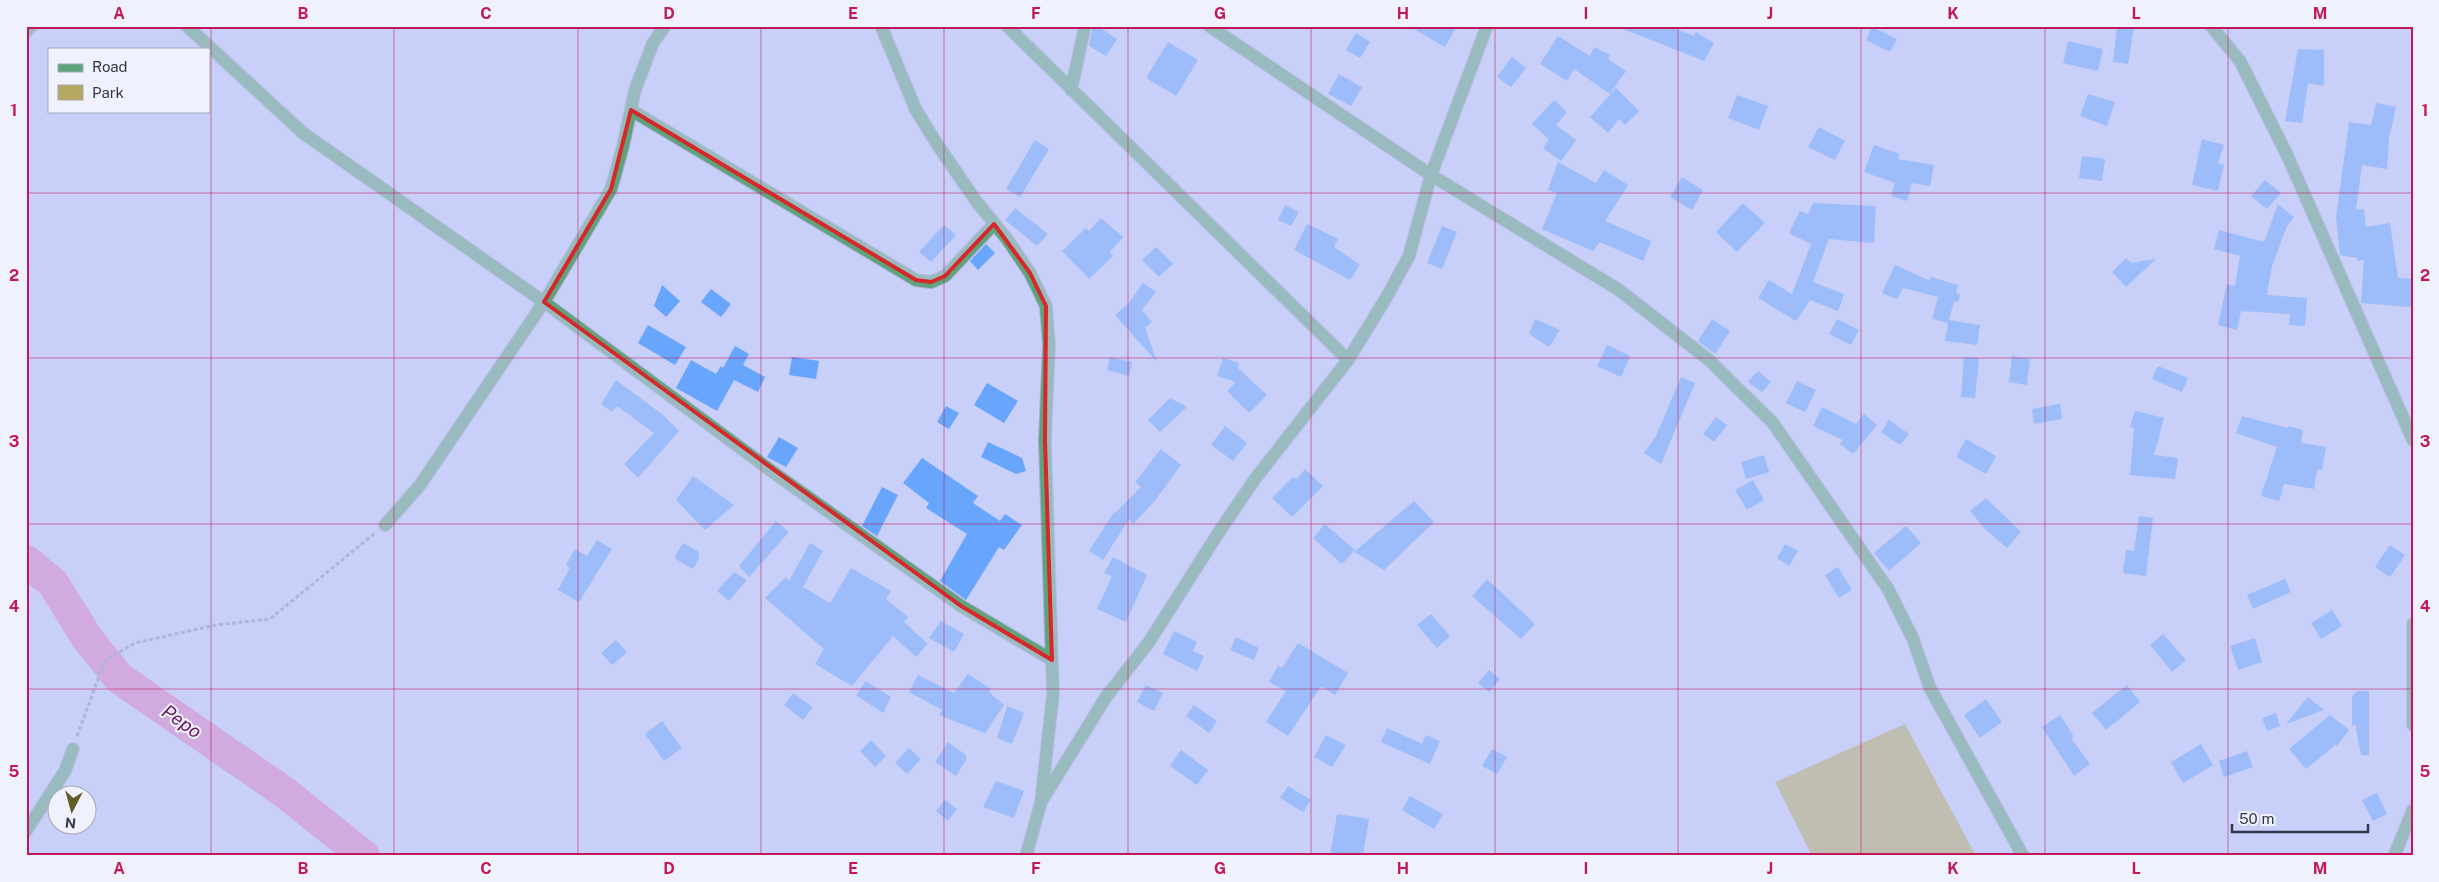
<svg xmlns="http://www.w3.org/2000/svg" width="2439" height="882" font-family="'Public Sans',sans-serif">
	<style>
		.green { fill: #b6a75f }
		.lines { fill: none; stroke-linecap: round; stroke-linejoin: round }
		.river { stroke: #db7ec2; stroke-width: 32 }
		.building { fill: #68a5fc }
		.minor-casing { stroke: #a7aed2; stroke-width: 14 }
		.path { stroke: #8f95b6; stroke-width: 3; stroke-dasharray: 4 2.5; stroke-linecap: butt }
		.minor { stroke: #5fa37c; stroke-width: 12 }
		.marked { fill: none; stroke: #d62828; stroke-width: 4; stroke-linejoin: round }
		.grid { fill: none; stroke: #c2185b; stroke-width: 1; stroke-opacity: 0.55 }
		.labels { text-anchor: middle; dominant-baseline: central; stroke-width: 4; stroke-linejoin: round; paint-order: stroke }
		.water-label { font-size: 19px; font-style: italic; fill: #6c195b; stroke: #eff2fc }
		.neatline { fill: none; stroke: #c2185b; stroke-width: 2 }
		.grid-label { font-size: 16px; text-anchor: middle; font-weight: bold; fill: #c2185b }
	</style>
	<rect width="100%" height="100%" fill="#c8cff8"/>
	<!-- green -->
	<path class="green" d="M1905,724L1976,856H1812L1775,782Z"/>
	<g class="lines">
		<!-- river -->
		<path class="river" d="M26,561L53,583L87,638L119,678L284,792L364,856"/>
	</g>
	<!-- building -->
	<path class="building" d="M1093,26H1097L1117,39L1106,56L1089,46Z
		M1409,26H1457L1445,47Z
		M1616,26H1668L1694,36L1696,32L1714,43L1704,61Z
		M2117,26H2134L2128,64L2113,62Z
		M1872,27L1897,39L1890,52L1866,40Z
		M1356,33L1370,42L1360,58L1346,50Z
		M1558,36L1590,56L1594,47L1610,55L1608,59L1626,71L1610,94L1574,69L1567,81L1540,64Z
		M2068,41L2103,49L2098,71L2063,63Z
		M1168,42L1198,60L1176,96L1146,78Z
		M2298,49L2324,50V86L2308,83L2302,123L2285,121Z
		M1512,57L1526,68L1511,87L1497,77Z
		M1339,74L1362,87L1351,106L1328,94Z
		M1616,88L1639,111L1625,125L1619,119L1608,133L1590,117Z
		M2088,94L2115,102L2107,126L2080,116Z
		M1737,95L1768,106L1759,130L1728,118Z
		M1554,100L1567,112L1556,125L1576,140L1561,161L1543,148L1549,139L1532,124Z
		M2376,103L2396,107L2389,138L2387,169L2362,165L2356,210L2364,209L2366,227L2390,223L2398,278L2413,279L2411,307L2361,303L2364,260L2357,261V258L2340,255L2336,217L2349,122L2371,125Z
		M1819,127L1845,141L1835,160L1808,147Z
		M2202,139L2224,145L2218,163L2224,165L2218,191L2192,185Z
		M1035,140L1049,149L1020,197L1006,189Z
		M1874,145L1900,154L1898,159L1934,165L1930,186L1912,183L1907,201L1891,196L1895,183L1864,172Z
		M2082,156L2105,159L2102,181L2079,178Z
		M1558,162L1596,183L1604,170L1628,185L1605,221L1651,241L1643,261L1600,242L1593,251L1542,229L1557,193L1548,190Z
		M1682,177L1703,190L1692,210L1670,197Z
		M2265,180L2281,193L2267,209L2251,196Z
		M1743,203L1765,223L1737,252L1716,232Z
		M1813,203L1876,206L1874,243L1829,239L1813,282L1844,294L1838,311L1810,300L1796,321L1758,298L1769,280L1792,294L1811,244L1789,233L1800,211L1808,214Z
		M2278,204L2294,217L2287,226L2272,266L2267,295L2307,298L2305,326L2289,325L2290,314L2241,311L2237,330L2218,325L2227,284L2235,286L2240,256L2214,249L2219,230L2264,242Z
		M1285,205L1299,212L1291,226L1278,220Z
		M1015,208L1048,234L1037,246L1005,220Z
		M1101,218L1123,237L1110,252L1113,256L1089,279L1062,251L1086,228L1089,231Z
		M1307,224L1338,239L1334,247L1360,265L1350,280L1294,250Z
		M944,225L956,235L931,262L919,252Z
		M1442,226L1457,232L1442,269L1427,263Z
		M986,244L995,253L978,270L970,261Z
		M1156,247L1173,264L1159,277L1142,260Z
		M2126,258L2131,263L2156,259L2126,287L2112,272Z
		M1895,265L1930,281L1931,277L1958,285L1956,293L1960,295L1958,302L1954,301L1949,320L1980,325L1977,345L1945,341L1948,323L1932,319L1938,297L1903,288L1897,299L1882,293Z
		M1143,283L1156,292L1142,310L1152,322L1145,328L1157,362L1115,315L1129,303Z
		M662,285L680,301L666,317L654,306Z
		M711,289L731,304L721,317L701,302Z
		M1535,319L1560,330L1549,347L1529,334Z
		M1712,319L1730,331L1715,354L1698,341Z
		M1837,319L1859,330L1851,345L1829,334Z
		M648,325L686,347L675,365L638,343Z
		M1607,345L1630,356L1621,377L1597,366Z
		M735,346L749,354L743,365L765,377L758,392L734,380L717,411L676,388L691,360L716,374L721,366L723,368Z
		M2012,356L2030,359L2027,385L2009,382Z
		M792,357L819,361L816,379L789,375Z
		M1110,357L1132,362L1129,376L1107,370Z
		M1964,357L1979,358L1975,398L1961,397Z
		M1223,358L1239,363L1238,368L1267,395L1249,413L1227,391L1236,382L1217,376Z
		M2158,366L2188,378L2182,392L2152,379Z
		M1758,371L1771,382L1762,392L1748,382Z
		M1681,377L1695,383L1661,464L1644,453L1656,436Z
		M616,380L663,415L679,431L638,478L624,464L654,433L617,406L612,412L601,404Z
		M1797,381L1816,390L1805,412L1786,403Z
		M987,383L1018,401L1004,423L974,405Z
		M1170,398L1187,407L1160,432L1148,420Z
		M2060,404L2062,419L2034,424L2032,409Z
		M946,406L959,413L949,429L937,422Z
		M1822,407L1856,424L1864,414L1877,425L1853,454L1840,444L1843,440L1813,426Z
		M2135,411L2164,418L2154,455L2178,458L2175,479L2130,475L2134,428L2130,427Z
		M2242,416L2288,428V426L2303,430L2301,443L2326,447L2322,470L2317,469L2314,489L2284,484L2279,501L2261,496L2277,447L2236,433Z
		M1716,417L1727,425L1714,442L1703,434Z
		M1889,420L1909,434L1900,445L1881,432Z
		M1225,426L1247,443L1233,461L1211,445Z
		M779,437L798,448L786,467L767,457Z
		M1966,439L1996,456L1986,474L1956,457Z
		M988,442L1022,458L1026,471L1016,474L981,457Z
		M1161,449L1181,465L1154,502L1133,524L1129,519L1103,560L1089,551L1114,512L1115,513L1141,487L1135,482Z
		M1764,455L1769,472L1746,479L1741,462Z
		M922,458L978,496L973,503L1000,521L1005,514L1022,525L1004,550L999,547L966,600L940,581L967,534L926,508L929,503L903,483Z
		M1305,469L1323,486L1292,517L1272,498L1293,477L1297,479Z
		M693,476L734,505L705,530L676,500Z
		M1753,480L1764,500L1747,510L1735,490Z
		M882,487L898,495L877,536L862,526Z
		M1986,498L2021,532L2007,548L1985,529L1970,511Z
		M1414,501L1434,522L1384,570L1354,552Z
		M2139,516L2153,518L2146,576L2123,573L2126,550L2134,551Z
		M776,521L789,532L749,577L739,566Z
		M1325,524L1355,550L1342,564L1313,538Z
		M1906,526L1921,543L1889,571L1874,553Z
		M597,540L612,549L579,602L558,590L570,568L566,565L575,549L587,556Z
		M683,543L699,552V558L693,569L674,558Z
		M810,543L823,551L803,587L830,603L851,568L891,591L886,599L908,617L904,622L928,644L916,657L893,636L852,686L815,664L824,649L765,598L786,577L789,581Z
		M1785,544L1798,551L1789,566L1777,558Z
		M2390,545L2405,555L2390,577L2375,567Z
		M1113,557L1147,575L1126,622L1097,609L1112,576L1104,573Z
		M1838,567L1852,590L1839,598L1825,575Z
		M734,572L747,580L729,601L717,591Z
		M1487,579L1535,624L1521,639L1472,596Z
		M2285,579L2291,592L2253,609L2247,595Z
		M2332,610L2342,626L2321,639L2311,623Z
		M1431,614L1450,636L1437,648L1417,625Z
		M941,621L964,634L954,652L929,638Z
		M1174,631L1197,642L1193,651L1204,656L1197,671L1163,654Z
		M2163,634L2186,660L2172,672L2150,645Z
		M1236,637L1259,648L1254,660L1230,650Z
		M2255,638L2262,662L2238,670L2230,646Z
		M616,640L627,652L612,665L601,653Z
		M1298,643L1348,673L1335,695L1321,686L1288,736L1266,722L1286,691L1269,682L1278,666L1282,668Z
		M1489,670L1500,679L1489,692L1478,683Z
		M968,674L991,689L989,692L1004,705L985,733L939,715L942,710L909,692L918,675L954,693Z
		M866,681L891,697L883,713L856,695Z
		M1146,685L1163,693L1154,711L1137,702Z
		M2127,685L2140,702L2106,730L2092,713Z
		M2358,691H2369V755H2361L2355,723L2352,727V696Z
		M793,693L813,707L803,720L784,705Z
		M2308,697L2324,710L2286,724Z
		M1986,699L2002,722L1980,738L1964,715Z
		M1194,705L1217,721L1209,733L1186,716Z
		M1007,706L1024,713L1012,744L997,738Z
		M2276,713L2280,726L2267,731L2262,718Z
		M2060,715L2074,737L2071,738L2090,764L2074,776L2042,727Z
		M2330,715L2349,730L2337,746L2335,745L2306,769L2289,749Z
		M662,721L682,748L664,761L645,734Z
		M1387,728L1422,744L1426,735L1440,741L1430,764L1381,742Z
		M1326,735L1346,745L1332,767L1314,757Z
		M871,740L886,756L875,767L860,751Z
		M948,742L966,755V760L956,776L935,762Z
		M2201,744L2213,765L2183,783L2171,762Z
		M909,748L921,759L907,774L895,763Z
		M1492,749L1507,757L1497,774L1482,766Z
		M1181,750L1208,770L1197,785L1170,766Z
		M2247,751L2253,767L2224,777L2219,761Z
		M996,781L1024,791L1014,818L983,807Z
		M1288,786L1311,800L1303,812L1280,798Z
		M2377,793L2387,814L2373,821L2362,800Z
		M1410,796L1443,814L1434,829L1402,810Z
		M945,800L957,809L948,821L936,811Z
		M1337,814L1369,819L1363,856H1330Z"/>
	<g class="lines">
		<defs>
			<path id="minor" d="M187,26L303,133L544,302L774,473L961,606L1052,660
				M881,26L916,110L937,144L976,201L1007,239L1030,273L1046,306L1049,345L1045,440L1053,694L1041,802L1026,856
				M1007,26L1348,360
				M1209,26L1431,175L1619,290L1709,360L1773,423L1888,589L1913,639L1930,688L2023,856
				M2211,26L2240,61L2287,155L2413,440
				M26,32L31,26
				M1071,90L1085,26
				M631,110L916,280L931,282L945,276L994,224
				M385,525L420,485L544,302L611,189L623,146L635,90L653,43L665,26
				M2413,624V725
				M1041,802L1106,697L1149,642L1221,529L1255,479L1348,360L1386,298L1409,256L1431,175L1487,26
				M26,831L65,771L73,749
				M2394,856L2413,810"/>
		</defs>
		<!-- minor casing -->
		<use href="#minor" class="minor-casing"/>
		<!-- path -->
		<path class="path" d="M77,736L105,660L135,643L216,625L270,619L375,533"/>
		<!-- minor -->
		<use href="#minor" class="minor"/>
	</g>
	<!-- marked area -->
	<path d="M0 0H2439V882H0ZM631,110L916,280L931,282L945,276L994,224L1030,273L1046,306L1045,440L1052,660L961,606L544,302L611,189Z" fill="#c8cff8" fill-opacity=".55" fill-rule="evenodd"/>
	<path class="marked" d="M631,110L916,280L931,282L945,276L994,224L1030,273L1046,306L1045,440L1052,660L961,606L544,302L611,189Z"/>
	<!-- grid -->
	<path class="grid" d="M211,26V856M394,26V856M578,26V856M761,26V856M944,26V856M1128,26V856M1311,26V856M1495,26V856M1678,26V856M1861,26V856M2045,26V856M2228,26V856M26,193H2413M26,358H2413M26,524H2413M26,689H2413"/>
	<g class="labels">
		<!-- water labels -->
		<g class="water-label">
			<text transform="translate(182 721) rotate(35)">Pepo</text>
		</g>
	</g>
	<!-- border -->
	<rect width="2439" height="882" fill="none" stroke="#eff2fc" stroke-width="55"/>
	<!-- legend -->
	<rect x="48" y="48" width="162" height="65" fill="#eff2fc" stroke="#a4a7b6"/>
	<rect x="58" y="64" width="25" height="8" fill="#5fa37c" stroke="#a4a7b6"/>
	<text x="92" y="72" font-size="15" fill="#34374c">Road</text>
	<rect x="58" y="85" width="25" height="15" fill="#b6a75f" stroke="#a4a7b6"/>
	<text x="92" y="98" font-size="15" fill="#34374c">Park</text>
	<!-- north arrow -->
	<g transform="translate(72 810) rotate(186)"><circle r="24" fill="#eff2fc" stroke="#a4a7b6"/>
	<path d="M0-4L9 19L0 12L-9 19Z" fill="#655b27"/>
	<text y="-8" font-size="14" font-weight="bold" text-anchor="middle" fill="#34374c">N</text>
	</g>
	<!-- scale -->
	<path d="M2232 824v8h136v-8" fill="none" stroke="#34374c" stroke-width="2.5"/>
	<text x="2239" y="824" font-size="15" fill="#34374c" stroke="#eff2fc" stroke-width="4" paint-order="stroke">50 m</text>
	<rect x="28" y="28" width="2384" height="826" class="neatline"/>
	<g class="grid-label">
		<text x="119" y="19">A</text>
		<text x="303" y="19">B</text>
		<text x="486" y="19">C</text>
		<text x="669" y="19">D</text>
		<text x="853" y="19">E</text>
		<text x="1036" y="19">F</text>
		<text x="1220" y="19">G</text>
		<text x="1403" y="19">H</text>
		<text x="1586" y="19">I</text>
		<text x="1770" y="19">J</text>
		<text x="1953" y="19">K</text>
		<text x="2136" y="19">L</text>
		<text x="2320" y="19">M</text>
		<text x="14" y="116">1</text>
		<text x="2425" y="116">1</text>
		<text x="14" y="281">2</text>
		<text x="2425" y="281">2</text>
		<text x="14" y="447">3</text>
		<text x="2425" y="447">3</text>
		<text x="14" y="612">4</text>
		<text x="2425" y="612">4</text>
		<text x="14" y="777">5</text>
		<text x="2425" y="777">5</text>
		<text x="119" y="874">A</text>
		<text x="303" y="874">B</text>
		<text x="486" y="874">C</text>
		<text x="669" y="874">D</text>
		<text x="853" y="874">E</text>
		<text x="1036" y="874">F</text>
		<text x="1220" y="874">G</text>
		<text x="1403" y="874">H</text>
		<text x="1586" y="874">I</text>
		<text x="1770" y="874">J</text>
		<text x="1953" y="874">K</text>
		<text x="2136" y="874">L</text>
		<text x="2320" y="874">M</text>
	</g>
</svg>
